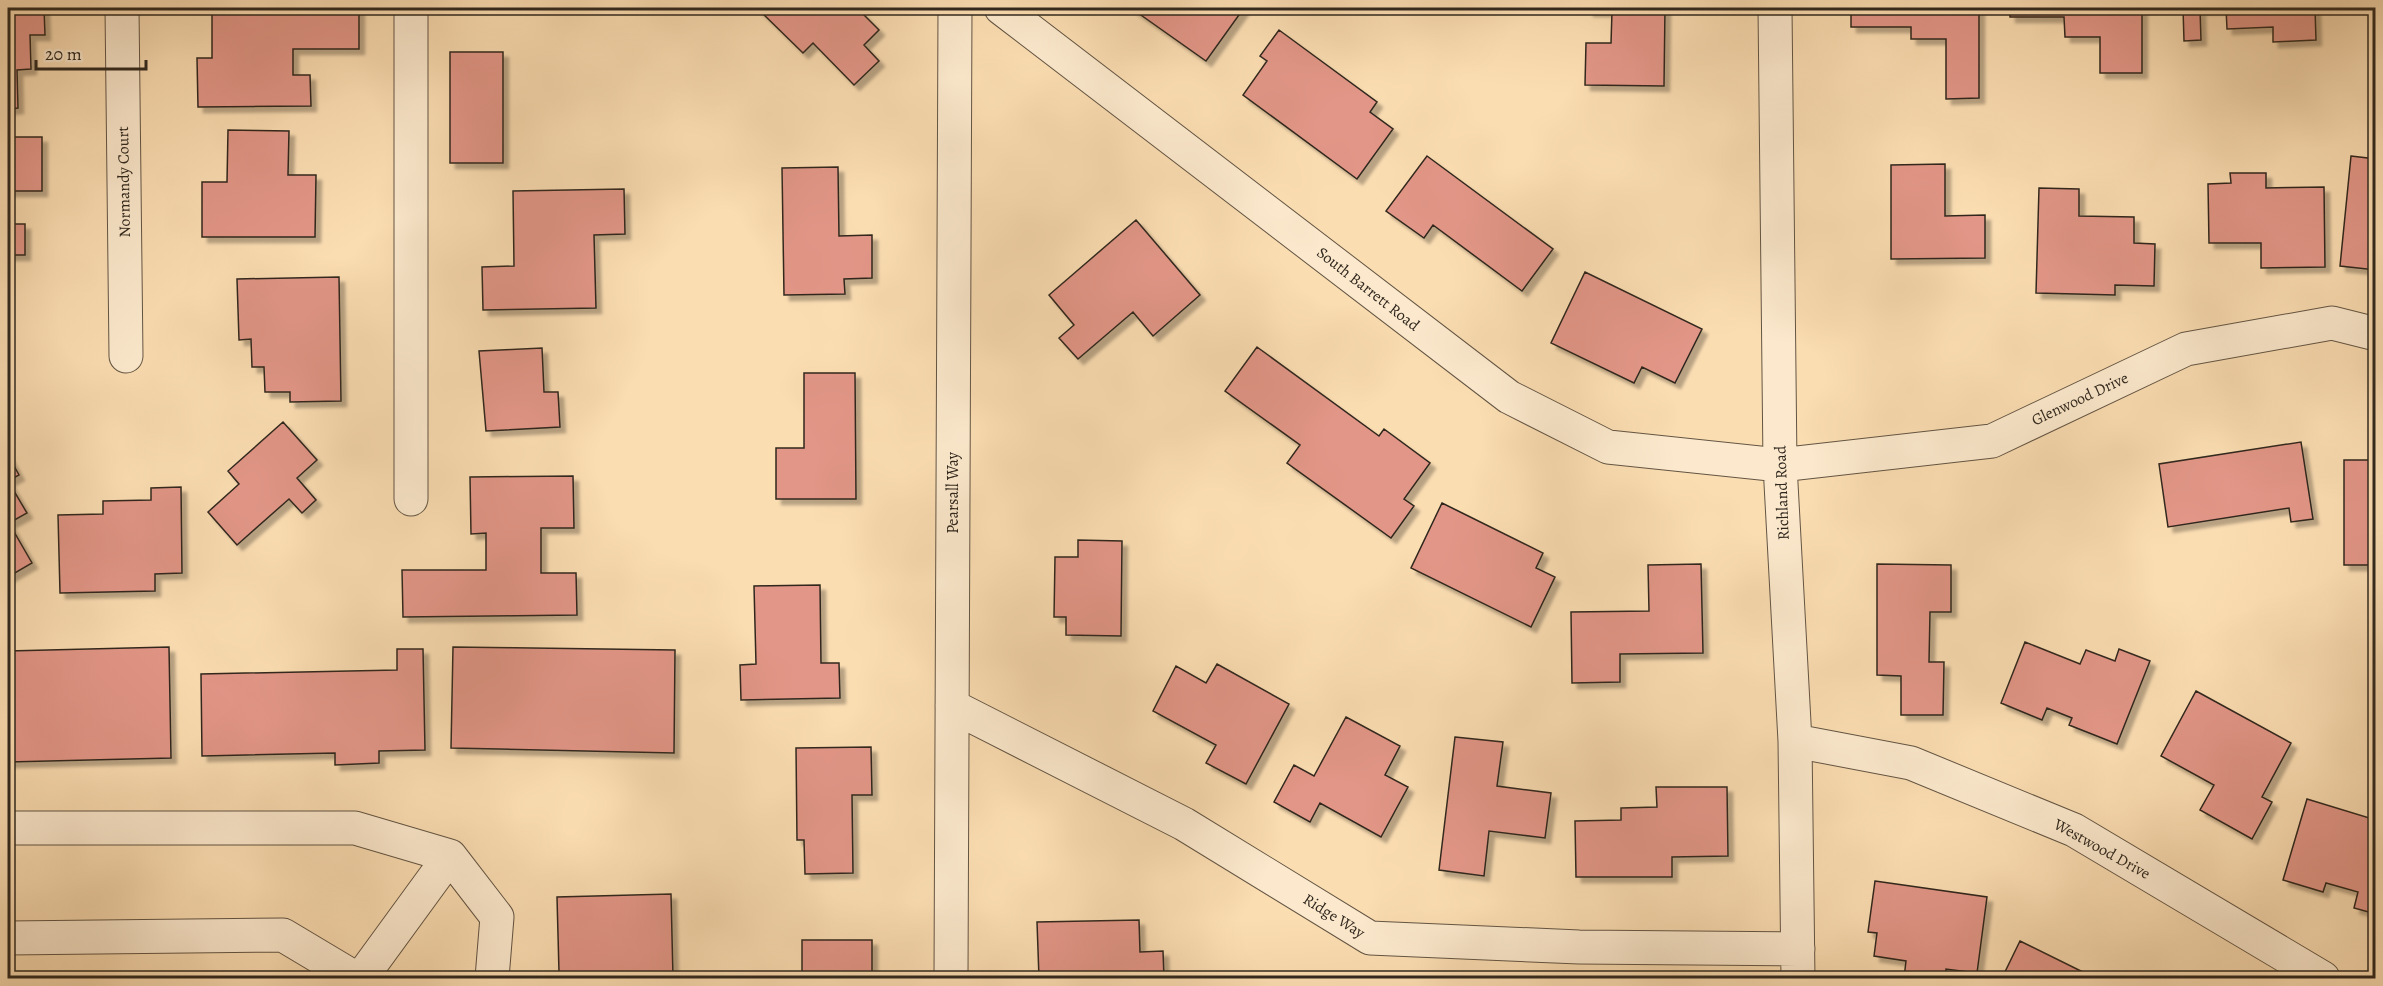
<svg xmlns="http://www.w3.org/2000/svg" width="2383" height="986" font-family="Alegreya,serif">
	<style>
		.building { fill: #e29687; stroke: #30281e; stroke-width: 1.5; filter: url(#shadow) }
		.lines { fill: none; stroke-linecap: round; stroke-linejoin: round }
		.minor-casing { stroke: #635543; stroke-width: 35 }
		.minor { stroke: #fce9cd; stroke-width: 33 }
		.labels { text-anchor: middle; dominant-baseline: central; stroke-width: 4.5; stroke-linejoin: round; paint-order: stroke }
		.street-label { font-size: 16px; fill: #30281e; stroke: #fce9cd }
	</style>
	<defs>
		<filter id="shadow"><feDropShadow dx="5.5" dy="5.5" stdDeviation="1.5" flood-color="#0004"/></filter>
	</defs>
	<rect width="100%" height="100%" fill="#fbddb2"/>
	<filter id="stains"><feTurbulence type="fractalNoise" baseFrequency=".00333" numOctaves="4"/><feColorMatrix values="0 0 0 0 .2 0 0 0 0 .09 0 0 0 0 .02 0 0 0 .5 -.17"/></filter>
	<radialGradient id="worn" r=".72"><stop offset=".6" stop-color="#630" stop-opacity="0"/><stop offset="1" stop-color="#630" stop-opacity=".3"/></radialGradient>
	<!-- building -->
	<path class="building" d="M8,8H44L45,35H30L31,69L17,70L18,108L8,109Z
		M212,8H359V49H293V75H310L311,106L198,107L197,58H212Z
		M757,8H857L879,30L864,45L879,61L854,85L813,43L803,53Z
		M1131,8H1244L1206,61Z
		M1588,8H1665L1664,86L1585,85L1586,43H1611L1612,11H1588Z
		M1851,8H1979V98L1946,99V39H1911V27H1851Z
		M2010,8H2142V73H2100V37H2065L2064,17H2010Z
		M2183,8H2315L2316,40L2273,42V27L2227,29L2226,8L2200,9L2201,40L2184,41Z
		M1279,30L1377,102L1370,112L1393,129L1357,179L1243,95L1267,61L1260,56Z
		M450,52H503V163H450Z
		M228,130L289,131L288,175H316L315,237H202V182H227Z
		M8,137H42V191H8Z
		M1427,156L1553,249L1522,291L1433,225L1424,238L1386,211Z
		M2351,156L2376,159V270L2340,266Z
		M1945,164V216L1985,215V258L1891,259V165Z
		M838,167L839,236L872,235V278L844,279L845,294L784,295L782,168Z
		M2230,173H2266V188L2324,187L2325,267L2261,268V243H2209L2208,184L2231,183Z
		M2039,188L2079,189V216L2134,217V243L2155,244L2154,286L2115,285V295L2036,293Z
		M624,189L625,234L594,235L596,308L483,310L482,267L514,266L513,191Z
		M1136,220L1200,295L1153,336L1133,312L1078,359L1059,338L1074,325L1049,295Z
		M8,224H25V255H8Z
		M1585,272L1702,329L1675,383L1642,367L1634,383L1551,343Z
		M339,277L341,401L290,402V392H265L264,367H252L251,339L239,340L237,279Z
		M1257,347L1379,436L1384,429L1430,463L1404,499L1414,506L1391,538L1287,463L1300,445L1225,391Z
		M542,348L544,392H558L560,427L486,431L479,351Z
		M804,373H855L856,499H776V448H804Z
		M283,422L317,460L297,478L316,500L302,513L289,499L237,545L208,512L239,484L228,471Z
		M2301,442L2313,519L2291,522L2289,508L2168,527L2159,464Z
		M8,455L19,475L8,481L27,513L9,523L32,563L8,577Z
		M2344,460H2376V565H2344Z
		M573,476L574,528H541V573H576L577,615L403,617L402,570H486V533L471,534L470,477Z
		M181,487L182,573L155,574V591L60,593L58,515L103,514V501L151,500V488Z
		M1442,503L1543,553L1536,568L1555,577L1531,627L1411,568Z
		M1078,540L1122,541L1121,636L1066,635V617H1054L1055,557H1078Z
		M1701,564L1703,653L1620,654V682L1572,683L1571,612L1649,611L1648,565Z
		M1877,564L1951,565V612H1930L1929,662H1944L1943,715H1901V676L1877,675Z
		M820,585L821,663H839L840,698L741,700L740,665L756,664L754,586Z
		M2025,642L2080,664L2086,650L2115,661L2119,649L2150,661L2117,744L2069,725L2072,718L2047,708L2042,720L2001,703Z
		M169,647L171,758L8,762V651Z
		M453,647L675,650L674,753L451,748Z
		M397,649H423L425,750L379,751V763L335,765V753L202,756L201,674L397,670Z
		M1217,664L1289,704L1246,784L1206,763L1216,745L1153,711L1176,666L1206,683Z
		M2196,691L2291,743L2262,797L2272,802L2252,839L2200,810L2214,785L2161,756Z
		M1346,717L1400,746L1385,775L1408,787L1381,837L1320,803L1310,822L1274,802L1294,765L1314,776Z
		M1455,737L1503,742L1497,786L1551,793L1545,838L1489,831L1484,876L1439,870Z
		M871,747L872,795H852L853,873L805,874L804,840H797L796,748Z
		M1656,787H1727L1728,856L1672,857V877H1576L1575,821L1621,820V808L1657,807Z
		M2307,799L2376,820V914L2354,908L2358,892L2326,883L2323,892L2283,880Z
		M1875,881L1987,897L1977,973L1946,969L1945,978H1904L1906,961L1874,956L1877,933L1868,932Z
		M671,894L673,978H569V972H559L557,897Z
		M1139,920L1140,952L1163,951L1164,978H1039L1037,922Z
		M802,940H872V978H802Z
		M2020,941L2095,978H2002Z"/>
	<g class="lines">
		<defs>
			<path id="minor" d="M122,8L126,356
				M1001,8L1509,397L1608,447L1780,465L1992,441L2186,349L2332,323L2376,334
				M1775,8L1780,465L1795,741L1798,978
				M411,499V8
				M952,706L1184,824L1370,938L1579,947L1798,949
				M1795,741L1911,763L2074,830L2323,978
				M8,828H355L450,856L497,917L492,978
				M8,938L283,935L355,978
				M361,978L450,856
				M951,978L955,8"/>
		</defs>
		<!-- minor casing -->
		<use href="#minor" class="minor-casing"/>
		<!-- minor -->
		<use href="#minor" class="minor"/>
	</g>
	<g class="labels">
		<!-- street labels -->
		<g class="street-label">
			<text transform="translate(124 182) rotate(-91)">Normandy Court</text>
			<text transform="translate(1368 289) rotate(38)">South Barrett Road</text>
			<text transform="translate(2080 399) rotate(-25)">Glenwood Drive</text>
			<text transform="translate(953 493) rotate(-90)">Pearsall Way</text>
			<text transform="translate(1782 493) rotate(-92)">Richland Road</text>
			<text transform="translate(2102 849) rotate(29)">Westwood Drive</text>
			<text transform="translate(1334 916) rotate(32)">Ridge Way</text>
		</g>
	</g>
	<!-- margin -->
	<rect width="2383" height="986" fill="none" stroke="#fbddb2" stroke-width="30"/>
	<rect x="9" y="9" width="2365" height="968" fill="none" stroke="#30281e" stroke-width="3"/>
	<rect x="15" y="15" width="2353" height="956" fill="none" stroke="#30281e" stroke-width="1.5"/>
	<!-- scale -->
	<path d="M36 60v9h110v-9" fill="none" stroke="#30281e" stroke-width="3"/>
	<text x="45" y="60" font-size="18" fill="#30281e" stroke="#fce9cd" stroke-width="4.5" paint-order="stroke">20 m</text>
	<rect width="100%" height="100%" filter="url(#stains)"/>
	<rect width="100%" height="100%" fill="url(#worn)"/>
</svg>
